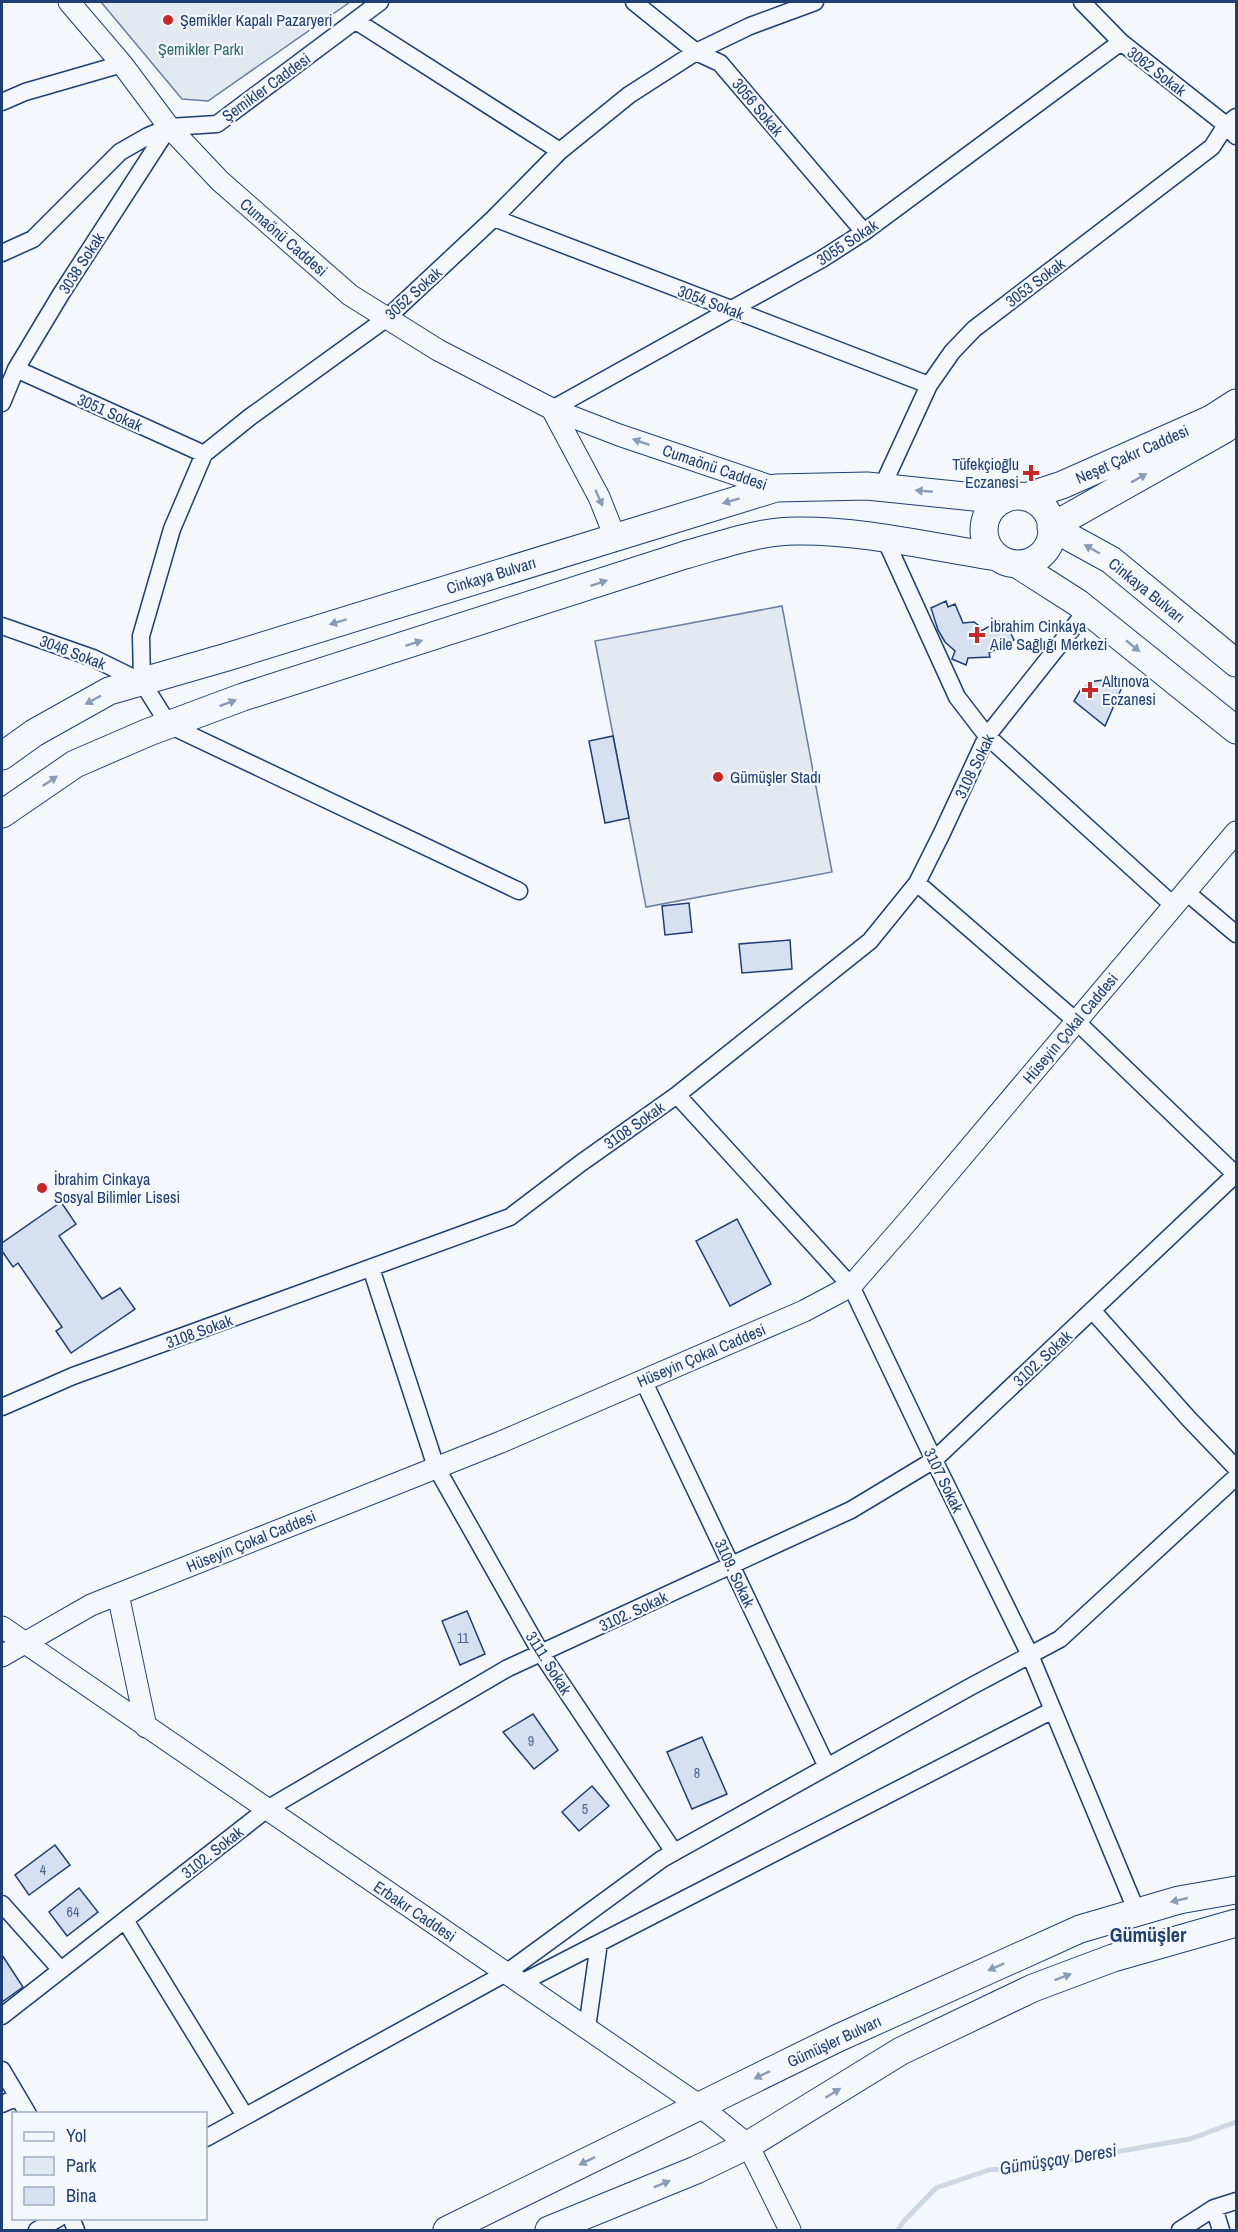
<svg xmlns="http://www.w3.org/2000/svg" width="1238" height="2232" font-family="'Archivo Narrow',sans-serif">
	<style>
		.green { fill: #e3e9f0; stroke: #687fa3; stroke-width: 1.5 }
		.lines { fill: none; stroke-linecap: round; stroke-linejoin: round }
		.stream { stroke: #cfd7e4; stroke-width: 5 }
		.building { fill: #d5e0f0; stroke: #1d3f73; stroke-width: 1.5 }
		.minor-casing { stroke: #1d3f73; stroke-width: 19 }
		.tertiary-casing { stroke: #1d3f73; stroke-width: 23 }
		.primary-casing { stroke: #1d3f73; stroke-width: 29 }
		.minor { stroke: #f4f7fb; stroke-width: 16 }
		.tertiary { stroke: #f4f7fb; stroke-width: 21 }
		.primary { stroke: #f4f7fb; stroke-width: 27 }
		.oneway { fill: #889bb7 }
		.poi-dot { fill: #c62828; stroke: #f4f7fb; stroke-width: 2 }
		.labels { text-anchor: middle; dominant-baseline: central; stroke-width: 4.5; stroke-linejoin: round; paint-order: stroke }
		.number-label { font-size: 14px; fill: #4b6792 }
		.poi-label { font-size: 16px; fill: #1d3f73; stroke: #f4f7fb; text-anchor: start }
		.park-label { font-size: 16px; fill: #2c6c60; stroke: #f4f7fb }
		.street-label { font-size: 16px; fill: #1d3f73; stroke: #f4f7fb }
		.water-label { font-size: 18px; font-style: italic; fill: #1d3f73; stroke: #f4f7fb }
		.quarter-label { font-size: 20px; font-weight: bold; fill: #1d3f73; stroke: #f4f7fb }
	</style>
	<rect width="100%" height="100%" fill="#f4f7fb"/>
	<!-- green -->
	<path class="green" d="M101,2H350L208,101L182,99Z
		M782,606L832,872L646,907L595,641Z"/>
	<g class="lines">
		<!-- stream -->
		<path class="stream" d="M898,2230L903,2222L936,2188L989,2170L1041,2165L1190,2139L1236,2122"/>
	</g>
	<!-- building -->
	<path class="building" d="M946,601L948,607L955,604L963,623L974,622L978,625L981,631L999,621L1003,630L1008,628L1014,640L989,653L990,657L968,658L966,665L952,659L955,651L945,642L938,630L931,608Z
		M1105,680L1122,687L1105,726L1074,701L1081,689L1095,681Z
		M613,736L629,818L605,823L589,741Z
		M689,903L692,932L665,935L662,906Z
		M790,940L792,969L742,973L739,944Z
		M61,1202L76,1224L59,1236L102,1299L120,1288L135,1309L71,1353L56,1331L62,1327L18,1263L13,1267L2,1251V1243Z
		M737,1219L771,1284L730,1306L696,1241Z
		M467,1611L485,1654L460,1665L442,1621Z
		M533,1714L558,1750L534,1769L503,1732Z
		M702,1737L727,1794L692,1809L667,1752Z
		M592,1786L609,1806L579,1831L562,1812Z
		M55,1845L70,1865L29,1895L15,1875Z
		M79,1888L98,1912L67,1936L49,1912Z
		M2,1955L23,1987L2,2002Z"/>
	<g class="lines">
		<defs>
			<path id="minor" d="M634,2L696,52L720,63L864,232
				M1082,2L1121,42L1226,125L1236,136
				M356,21L560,151
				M2,102L25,92L122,64
				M494,218L929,385
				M2,253L33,239L120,152L148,136L169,127L217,124L380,2
				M16,369L204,454
				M2,403L16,369L61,294L169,127
				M552,409L822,259L864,232L1121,42
				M882,487L929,385L952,352L974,329L1212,147L1226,125L1236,117
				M885,539L957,697L987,736L1173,905
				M2,626L93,658L142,682
				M142,682L141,636L172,529L204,454L250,417L387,318L494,218L560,151L629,95L696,52L750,26L815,2
				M142,682L169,725L519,891
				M917,883L1076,1021L1236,1175
				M1185,891L1236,934
				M677,1095L851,1286L934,1460L1030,1655L1137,1912
				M371,1268L436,1467L541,1653L674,1852
				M1092,1310L1189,1419L1236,1468
				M643,1380L827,1767
				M2,1407L73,1376L510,1217L581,1163L677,1095L870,941L917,883L942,833L987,736L1087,610
				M2,1904L61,1970
				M125,1920L245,2116
				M521,1983L1053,1710
				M2,2016L267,1809L508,1668L851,1510L934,1460L1236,1174
				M587,2028L599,1943
				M2,2070L28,2114
				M2,2104L18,2097
				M206,2138L506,1973L662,1859L970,1687L1060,1639L1236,1477
				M1214,2208L1221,2230
				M71,2218L76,2230
				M37,2230L59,2218
				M1180,2230L1214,2208L1236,2201"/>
			<path id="tertiary" d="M69,2L122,64L169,127L220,181L350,295L438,350L552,409L619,435L776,488
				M552,409L599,497L615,537
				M118,1594L146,1727
				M2,1627L700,2106L748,2145L790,2230
				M2,1656L91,1605L501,1442L804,1311L851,1286L907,1222L1236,832"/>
			<path id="primary" d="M984 530a34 34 0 1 1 68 0a34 34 0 1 1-68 0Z
				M1025,497L1062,485L1211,419L1236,403
				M1051,527L1111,560L1236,663
				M1051,527L1225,429
				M1017,564L1078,603L1236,730
				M2,756L34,733L109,691L227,657L776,488L867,486L1003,500
				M2,814L75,764L149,732L243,697L685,555C721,545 759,531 796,531C863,530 931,547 997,557
				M447,2230L838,2038L1080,1929L1179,1900L1236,1890
				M549,2230L696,2170L748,2145L901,2051L1033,1988L1113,1958L1236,1923"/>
		</defs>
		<!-- minor casing -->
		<use href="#minor" class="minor-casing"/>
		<!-- tertiary casing -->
		<use href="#tertiary" class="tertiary-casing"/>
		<!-- primary casing -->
		<use href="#primary" class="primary-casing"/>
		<!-- minor -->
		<use href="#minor" class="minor"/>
		<!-- tertiary -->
		<use href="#tertiary" class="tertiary"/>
		<!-- primary -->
		<use href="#primary" class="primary"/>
	</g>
	<!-- one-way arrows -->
	<defs><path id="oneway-solid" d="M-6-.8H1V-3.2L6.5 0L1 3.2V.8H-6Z" transform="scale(1.5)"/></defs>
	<g class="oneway">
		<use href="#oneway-solid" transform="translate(641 442) rotate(-161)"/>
		<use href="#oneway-solid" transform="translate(1139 478) rotate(-29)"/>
		<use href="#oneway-solid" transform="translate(924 491) rotate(-175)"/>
		<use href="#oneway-solid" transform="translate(599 498) rotate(66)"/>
		<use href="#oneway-solid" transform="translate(731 501) rotate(163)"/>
		<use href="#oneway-solid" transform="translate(1092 549) rotate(-150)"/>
		<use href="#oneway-solid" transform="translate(599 583) rotate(-18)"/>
		<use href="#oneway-solid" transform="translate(338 622) rotate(163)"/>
		<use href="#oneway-solid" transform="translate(414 643) rotate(-18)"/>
		<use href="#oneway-solid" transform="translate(1133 646) rotate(39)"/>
		<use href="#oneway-solid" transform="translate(93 700) rotate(151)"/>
		<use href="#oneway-solid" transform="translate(228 703) rotate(-21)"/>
		<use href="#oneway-solid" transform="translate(50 781) rotate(-34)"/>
		<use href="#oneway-solid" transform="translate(1179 1900) rotate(167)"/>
		<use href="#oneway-solid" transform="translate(996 1967) rotate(156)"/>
		<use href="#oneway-solid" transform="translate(1063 1977) rotate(-21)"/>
		<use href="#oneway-solid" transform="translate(762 2075) rotate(154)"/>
		<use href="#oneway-solid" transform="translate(833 2093) rotate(-32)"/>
		<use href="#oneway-solid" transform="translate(587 2161) rotate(154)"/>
		<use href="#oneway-solid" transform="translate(662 2184) rotate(-22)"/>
	</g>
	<!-- markers -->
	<g class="poi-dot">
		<circle cx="168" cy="20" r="6"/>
		<path d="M1028 464h6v6h6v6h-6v6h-6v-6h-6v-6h6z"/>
		<path d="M974 626h6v6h6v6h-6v6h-6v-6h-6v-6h6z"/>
		<path d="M1087 681h6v6h6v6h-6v6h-6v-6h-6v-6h6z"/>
		<circle cx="718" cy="777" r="6"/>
		<circle cx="42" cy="1188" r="6"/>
	</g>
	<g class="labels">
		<!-- number labels -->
		<g class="number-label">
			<text x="463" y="1638">11</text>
			<text x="531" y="1741">9</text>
			<text x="697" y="1773">8</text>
			<text x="585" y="1809">5</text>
			<text x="43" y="1870">4</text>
			<text x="73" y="1912">64</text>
		</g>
		<!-- poi labels -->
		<g class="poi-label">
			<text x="180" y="20">Şemikler Kapalı Pazaryeri</text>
			<text x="1019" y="464" text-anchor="end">Tüfekçioğlu<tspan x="1019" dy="18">Eczanesi</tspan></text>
			<text x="990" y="626">İbrahim Cinkaya<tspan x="990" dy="18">Aile Sağlığı Merkezi</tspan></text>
			<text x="1102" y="681">Altınova<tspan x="1102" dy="18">Eczanesi</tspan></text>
			<text x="730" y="777">Gümüşler Stadı</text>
			<text x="54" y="1179">İbrahim Cinkaya<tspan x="54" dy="18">Sosyal Bilimler Lisesi</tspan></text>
		</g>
		<!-- park labels -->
		<g class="park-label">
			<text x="201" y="49">Şemikler Parkı</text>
		</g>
		<!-- street labels -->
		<g class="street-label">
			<text transform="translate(1157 71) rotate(38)">3062 Sokak</text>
			<text transform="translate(266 87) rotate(-36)">Şemikler Caddesi</text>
			<text transform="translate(758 107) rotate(50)">3056 Sokak</text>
			<text transform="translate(284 237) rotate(41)">Cumaönü Caddesi</text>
			<text transform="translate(847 242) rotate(-33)">3055 Sokak</text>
			<text transform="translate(81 263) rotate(-57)">3038 Sokak</text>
			<text transform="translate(1035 282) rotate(-37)">3053 Sokak</text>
			<text transform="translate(413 293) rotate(-42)">3052 Sokak</text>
			<text transform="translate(711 302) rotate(21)">3054 Sokak</text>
			<text transform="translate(110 412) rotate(24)">3051 Sokak</text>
			<text transform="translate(1132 454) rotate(-24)">Neşet Çakır Caddesi</text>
			<text transform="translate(715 467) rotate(19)">Cumaönü Caddesi</text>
			<text transform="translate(491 575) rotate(-17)">Cinkaya Bulvarı</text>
			<text transform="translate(1147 590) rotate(39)">Cinkaya Bulvarı</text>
			<text transform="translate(73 652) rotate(21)">3046 Sokak</text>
			<text transform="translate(974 766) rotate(-64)">3108 Sokak</text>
			<text transform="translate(1070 1028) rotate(-50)">Hüseyin Çokal Caddesi</text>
			<text transform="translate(634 1125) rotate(-35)">3108 Sokak</text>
			<text transform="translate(199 1331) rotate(-20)">3108 Sokak</text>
			<text transform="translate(701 1355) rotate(-23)">Hüseyin Çokal Caddesi</text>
			<text transform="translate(1042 1358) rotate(-43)">3102. Sokak</text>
			<text transform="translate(944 1480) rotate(64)">3107 Sokak</text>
			<text transform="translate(251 1541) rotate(-22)">Hüseyin Çokal Caddesi</text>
			<text transform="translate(735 1573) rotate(65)">3109. Sokak</text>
			<text transform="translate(633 1611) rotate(-25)">3102. Sokak</text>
			<text transform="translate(549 1663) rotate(58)">3111. Sokak</text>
			<text transform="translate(212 1852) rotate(-38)">3102. Sokak</text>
			<text transform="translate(415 1911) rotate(34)">Erbakır Caddesi</text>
			<text transform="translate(834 2041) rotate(-25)">Gümüşler Bulvarı</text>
		</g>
		<!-- water labels -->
		<g class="water-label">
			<text transform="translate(1058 2159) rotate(-9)">Gümüşçay Deresi</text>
		</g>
		<!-- quarter labels -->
		<g class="quarter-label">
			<text x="1148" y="1934">Gümüşler</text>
		</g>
	</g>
	<!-- border -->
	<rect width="1238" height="2232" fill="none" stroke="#1d3f73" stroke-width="6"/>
	<!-- legend -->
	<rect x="12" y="2112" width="195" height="108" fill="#f4f7fb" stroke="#9eadc5" stroke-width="1.5"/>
	<rect x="24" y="2132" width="30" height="9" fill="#f4f7fb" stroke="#9eadc5" stroke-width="1.5"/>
	<text x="66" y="2142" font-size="18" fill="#1d3f73">Yol</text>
	<rect x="24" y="2157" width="30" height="18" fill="#e3e9f0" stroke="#9eadc5" stroke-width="1.5"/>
	<text x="66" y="2172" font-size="18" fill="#1d3f73">Park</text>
	<rect x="24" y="2187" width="30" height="18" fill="#d5e0f0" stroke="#9eadc5" stroke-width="1.5"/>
	<text x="66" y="2202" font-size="18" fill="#1d3f73">Bina</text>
</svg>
